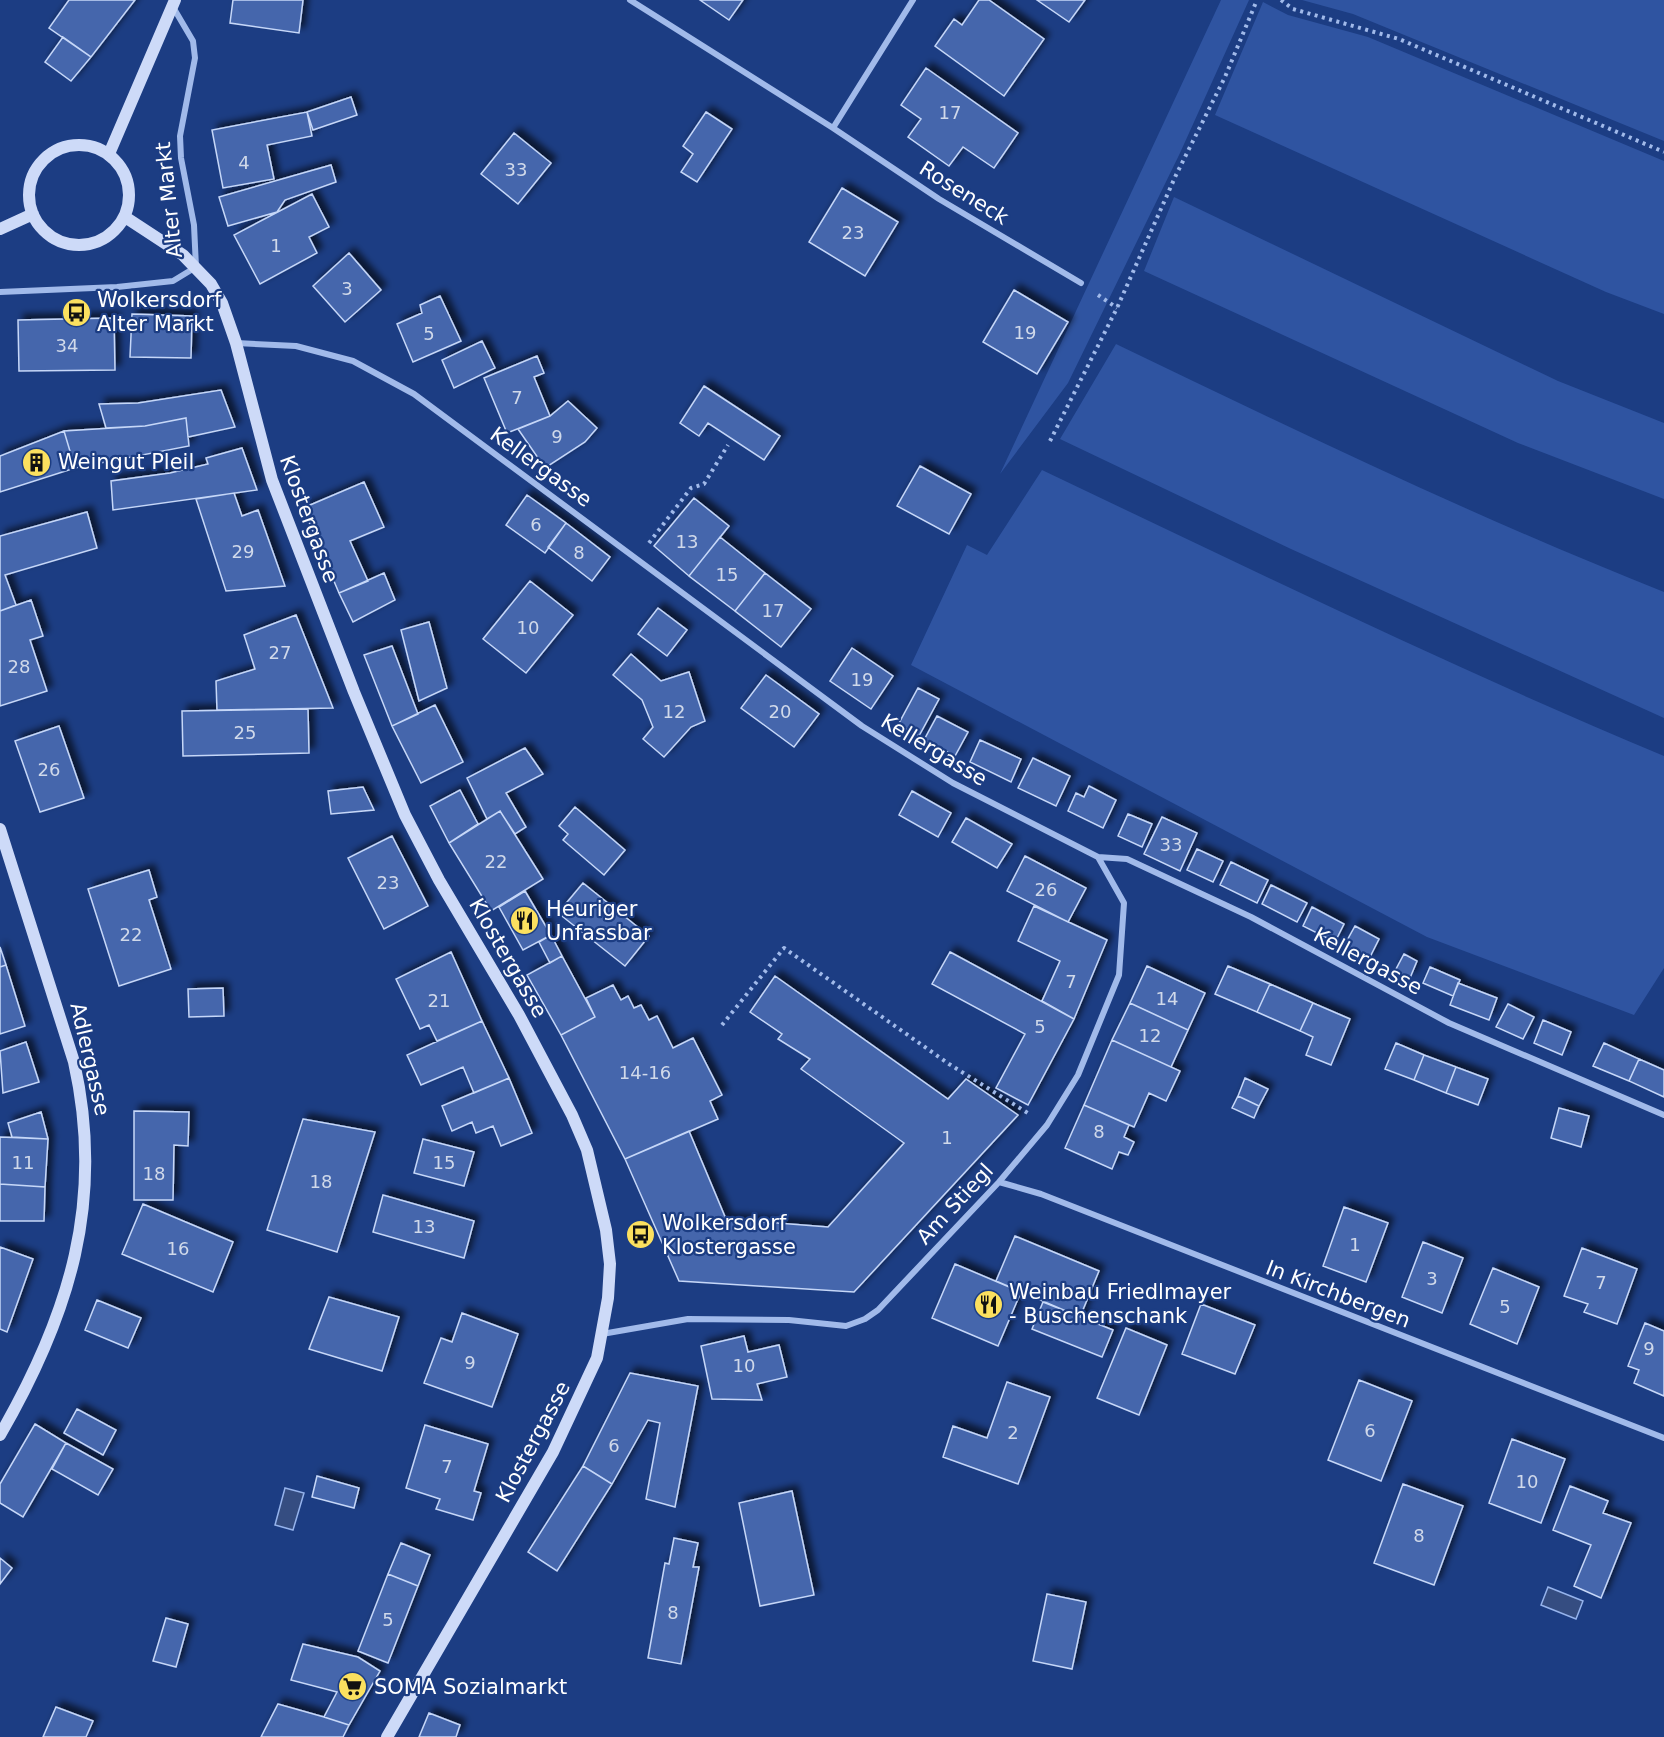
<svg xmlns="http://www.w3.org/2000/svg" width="1664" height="1737" font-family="'DejaVu Sans',sans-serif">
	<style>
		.green { fill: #2f54a1 }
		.water { fill: #354d81; stroke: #95b3ec; stroke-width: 1.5 }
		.building { fill: #4466ac; stroke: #c6d7f8; stroke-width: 1.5; filter: url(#shadow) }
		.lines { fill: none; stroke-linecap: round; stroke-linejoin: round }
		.path { stroke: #a1baea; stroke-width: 4; stroke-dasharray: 3 4.5; stroke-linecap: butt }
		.street { stroke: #a1baea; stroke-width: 6 }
		.secondary { stroke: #cddaf8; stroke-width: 12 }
		.labels { text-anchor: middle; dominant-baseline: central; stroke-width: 4.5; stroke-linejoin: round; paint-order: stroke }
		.number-label { font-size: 18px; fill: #d0d9ea }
		.street-label { font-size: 21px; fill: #fff; stroke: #1c3d83 }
		.poi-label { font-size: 21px; fill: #fff; stroke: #1c3d83; text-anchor: start }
	</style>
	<defs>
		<filter id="shadow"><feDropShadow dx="5.5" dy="-5.5" stdDeviation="3" flood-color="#0009"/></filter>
	</defs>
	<rect width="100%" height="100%" fill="#1c3d83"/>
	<!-- green -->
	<path class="green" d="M1221,0H1249L1180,153L1068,383L1000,474Z
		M1302,0H1664V141L1353,14Z
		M1263,2L1288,15L1368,37L1664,161V314L1606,292L1215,115Z
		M1174,197L1558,381L1664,423V499L1518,443L1144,271Z
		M1116,344C1297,431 1477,518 1664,592V718L1291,549L1060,439Z
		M1042,470C1248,568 1453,668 1664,756V968L1634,1015L1427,937L911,665L967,545L987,555Z"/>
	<!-- water -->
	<path class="water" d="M285,1488L304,1493L293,1530L275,1525Z
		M1548,1587L1583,1601L1576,1619L1541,1605Z"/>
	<!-- building -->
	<path class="building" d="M69,0H135L91,57L49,28Z
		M233,0H303L299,33L230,23Z
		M700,0H743L729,20Z
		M979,0H989L1044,39L1004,96L935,46L954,19L962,25Z
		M1037,0H1085L1069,22Z
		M63,37L91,57L71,81L45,62Z
		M926,68L1018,133L994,168L963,147L949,166L908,137L921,119L901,105Z
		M351,97L357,115L313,130L307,112Z
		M307,112L312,136L267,145L274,179L223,188L212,130Z
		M706,112L732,129L697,182L681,172L693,154L683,146Z
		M514,133L551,163L518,204L481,174Z
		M331,165L336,182L285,200L277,212L228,226L219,197Z
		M842,188L898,222L865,276L809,242Z
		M312,194L329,227L309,237L317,253L260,284L234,235Z
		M349,253L381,290L345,322L313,286Z
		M1014,290L1068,322L1037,374L983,342Z
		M440,296L461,341L413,362L397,324L422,313L420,305Z
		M132,314L192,316L191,358L130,357Z
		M114,318L115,370L19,371L18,320Z
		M482,341L495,368L454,388L442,360Z
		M537,356L544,373L534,377L550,416L507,433L484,378Z
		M704,386L780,436L764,460L708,423L699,436L680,423Z
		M221,390L235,427L188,437L186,418L145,426L106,428L99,404L138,403Z
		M568,401L597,428L585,442L545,468L518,429L550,416Z
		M186,418L189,446L75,468L64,431L145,426Z
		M64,431L75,468L0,492V456Z
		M242,448L257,490L113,510L111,481L170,473L208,464L206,458Z
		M920,466L971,494L949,534L897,506Z
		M364,482L384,527L350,541L368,581L339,593L303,508Z
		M234,493L242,516L258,510L285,586L226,591L196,499Z
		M527,495L566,523L545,553L506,525Z
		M694,498L729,526L689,576L654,546Z
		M87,512L97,548L5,575L16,605L0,611V536Z
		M566,523L610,557L592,581L548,547Z
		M720,537L765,573L735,611L689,576Z
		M384,573L395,600L353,622L339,593Z
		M765,573L811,609L781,647L735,611Z
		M530,581L573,615L526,673L483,639Z
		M31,600L43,636L30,640L47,691L0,706V611Z
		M658,608L687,630L667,656L638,634Z
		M296,615L333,708L217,710L216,681L255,669L244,635Z
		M429,622L447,688L419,701L401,630Z
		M392,646L418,714L392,726L364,655Z
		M852,648L893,676L871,709L830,681Z
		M631,654L661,681L689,672L705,721L691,727L664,757L643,739L653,727L642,700L613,675Z
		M766,675L819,714L794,747L741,708Z
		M918,688L939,699L919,736L898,725Z
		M435,705L463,762L421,783L392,726Z
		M308,709L309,753L183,756L182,711Z
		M937,716L968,732L955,756L924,740Z
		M59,726L84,798L40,812L15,741Z
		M980,740L1021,759L1011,782L970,762Z
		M525,748L543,774L506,793L526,827L515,834L500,811L487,819L467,778Z
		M1033,758L1070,776L1056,806L1018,788Z
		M1089,786L1116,800L1103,828L1068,811L1076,793L1084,797Z
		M363,787L374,810L331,814L328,791Z
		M460,790L478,824L449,843L430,806Z
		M912,791L951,813L938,837L899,815Z
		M575,807L625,850L604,875L563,840L568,834L559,826Z
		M500,811L543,879L491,911L449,843Z
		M1128,814L1152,824L1142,847L1118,836Z
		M1162,817L1197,833L1180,871L1144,854Z
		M966,818L1012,844L997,868L952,842Z
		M392,836L428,906L384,929L348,858Z
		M1197,849L1223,861L1213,882L1187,870Z
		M1025,856L1086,888L1068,922L1007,891Z
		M1231,862L1268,880L1257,903L1220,885Z
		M149,870L157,897L149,900L171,969L119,986L88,889Z
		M583,883L649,936L625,966L558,913Z
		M1271,885L1307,903L1297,922L1262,904Z
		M525,891L551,935L523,950L499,907Z
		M1034,906L1107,940L1074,1019L1042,1001L1060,961L1018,941Z
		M1312,907L1344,924L1335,942L1303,926Z
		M1355,926L1379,939L1369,959L1344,946Z
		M551,935L562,956L550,963L539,942Z
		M0,947L6,965L0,967Z
		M451,952L482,1021L437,1041L429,1025L420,1029L396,979Z
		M950,952L1074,1019L1028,1105L996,1088L1025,1034L932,984Z
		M1404,954L1417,961L1410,978L1395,971Z
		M562,956L595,1017L561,1035L527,975Z
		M6,965L25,1026L0,1034V967Z
		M1147,966L1205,993L1188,1030L1130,1003Z
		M1228,966L1270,984L1257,1012L1215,994Z
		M1430,967L1460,980L1453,996L1423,983Z
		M775,976L948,1099L966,1079L1018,1115L854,1292L679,1281L625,1159L689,1131L726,1219L828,1227L904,1143L801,1069L810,1059L778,1039L782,1034L750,1012Z
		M1458,983L1497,998L1489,1020L1450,1005Z
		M1270,984L1313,1003L1300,1031L1257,1012Z
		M613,985L621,1000L628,996L634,1008L641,1005L649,1020L657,1016L673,1048L693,1038L722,1095L710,1101L718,1119L625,1159L561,1035L595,1017L586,998Z
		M223,988L224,1016L189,1017L188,989Z
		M1130,1003L1188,1030L1171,1067L1112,1040Z
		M1313,1003L1350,1019L1331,1065L1306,1055L1313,1037L1300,1031Z
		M1508,1004L1534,1017L1523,1039L1496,1027Z
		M1543,1020L1571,1032L1562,1055L1534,1043Z
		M482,1021L509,1078L474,1093L463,1067L421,1085L407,1055Z
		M1112,1040L1180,1071L1166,1101L1149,1093L1134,1127L1084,1105Z
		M26,1042L39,1082L3,1093L0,1051Z
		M1396,1043L1424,1055L1414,1080L1385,1069Z
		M1604,1043L1639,1059L1629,1081L1593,1066Z
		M1424,1055L1456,1067L1446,1093L1414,1080Z
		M1639,1059L1664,1070V1097L1629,1081Z
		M1456,1067L1488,1079L1478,1105L1446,1093Z
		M509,1078L532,1133L501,1146L493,1126L476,1133L472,1122L452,1131L442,1106Z
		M1245,1078L1268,1089L1259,1106L1238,1096Z
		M1238,1096L1259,1106L1254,1118L1232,1108Z
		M1084,1105L1129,1125L1124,1137L1134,1142L1128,1155L1119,1152L1112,1169L1065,1148Z
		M1559,1108L1589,1116L1581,1147L1551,1138Z
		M134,1111L189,1112L188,1146L174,1145L173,1200H134Z
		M41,1112L48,1139L12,1137L8,1123Z
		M303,1119L375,1132L337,1252L267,1230Z
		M0,1137L48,1139L45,1187L0,1184Z
		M423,1139L474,1152L464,1186L414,1173Z
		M0,1184L45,1187L44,1221H0Z
		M383,1195L474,1221L464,1258L373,1232Z
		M143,1204L233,1242L213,1292L122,1254Z
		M1344,1207L1388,1223L1366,1282L1323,1266Z
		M1015,1236L1099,1271L1080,1317L996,1281Z
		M1423,1242L1463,1258L1442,1313L1402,1297Z
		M0,1247L33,1259L7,1332L0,1329Z
		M1582,1248L1637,1269L1617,1324L1584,1312L1588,1304L1564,1296Z
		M955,1264L1021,1292L998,1346L932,1318Z
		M1493,1268L1539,1287L1517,1344L1470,1324Z
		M329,1297L399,1317L382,1371L309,1349Z
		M97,1300L141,1318L128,1348L85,1330Z
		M1043,1302L1113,1330L1102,1357L1032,1329Z
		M1201,1304L1255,1325L1235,1374L1182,1354Z
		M462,1313L518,1334L492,1407L424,1383L441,1338L452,1342Z
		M1645,1323L1664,1331V1396L1634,1383L1639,1370L1628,1366Z
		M1126,1328L1167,1345L1139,1415L1097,1398Z
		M744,1336L748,1352L779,1345L787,1377L757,1384L762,1400L712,1399L701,1346Z
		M630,1373L698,1386L675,1507L646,1499L660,1423L648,1420L612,1484L583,1466Z
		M1359,1380L1412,1401L1381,1481L1328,1460Z
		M1007,1382L1050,1397L1018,1484L943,1457L953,1426L987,1438Z
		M77,1409L116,1430L103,1455L64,1433Z
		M35,1424L66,1443L23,1517L0,1503V1484Z
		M425,1425L488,1444L474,1491L481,1493L473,1520L436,1509L440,1499L406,1488Z
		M1512,1439L1565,1459L1541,1523L1489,1503Z
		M66,1443L113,1469L98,1495L52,1469Z
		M583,1466L612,1484L557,1571L528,1552Z
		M317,1476L359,1488L354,1508L312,1497Z
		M1403,1484L1463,1506L1434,1585L1374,1563Z
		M1570,1486L1608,1501L1603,1513L1631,1523L1601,1598L1574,1586L1591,1545L1553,1530Z
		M792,1491L814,1595L760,1606L739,1503Z
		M674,1538L698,1543L693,1567H699L681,1664L648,1658L665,1563L669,1564Z
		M401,1543L430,1555L418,1586L388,1574Z
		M0,1558L12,1568L0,1584Z
		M388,1574L418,1586L388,1663L358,1651Z
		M1047,1594L1086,1602L1072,1669L1033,1661Z
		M166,1618L188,1624L176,1667L153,1661Z
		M303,1644L358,1657L380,1671L349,1725L324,1717L337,1692L291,1680Z
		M278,1704L324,1717L349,1725L343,1737H261Z
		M56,1707L93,1721L86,1737H43Z
		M429,1713L460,1725L456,1737H419Z"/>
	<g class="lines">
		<!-- path -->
		<path class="path" d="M1281,0L1293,9L1399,39L1664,152
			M1098,295L1117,308
			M1050,441L1117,308L1176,175L1225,77L1257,0
			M649,543L691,488L704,484L728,445
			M722,1025L784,948L949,1064L1031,1115"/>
		<!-- street -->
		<path class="street" d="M630,0L833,128L913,0
			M833,128L939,199L1081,283
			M0,292L117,287L173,281L196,267L194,225L181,158L180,136L195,58L193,41L173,7
			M236,343L296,346L353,361L414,394L862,726L953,783L1098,857L1127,859L1251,917L1449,1023L1664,1115
			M999,1182L1041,1194L1664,1438
			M602,1334L688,1319L789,1320L846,1326L865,1319L878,1310L999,1182L1047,1125L1078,1075L1119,975L1124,903L1098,857"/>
		<!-- secondary -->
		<path class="secondary" d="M29 195a50 50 0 1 1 100 0a50 50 0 1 1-100 0Z
			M109,154L175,0
			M125,217L183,255L211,284L222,303L236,343L272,480L354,692L405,815L439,880L519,1015L572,1115L587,1150L606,1230L610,1264L608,1298L597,1358L553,1452L387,1737
			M0,229L33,214
			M0,829L74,1062C105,1200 70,1314 0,1435"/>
	</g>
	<!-- icons -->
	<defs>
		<symbol id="bus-disc" viewBox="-11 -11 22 22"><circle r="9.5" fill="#fbe05f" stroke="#1c3d83"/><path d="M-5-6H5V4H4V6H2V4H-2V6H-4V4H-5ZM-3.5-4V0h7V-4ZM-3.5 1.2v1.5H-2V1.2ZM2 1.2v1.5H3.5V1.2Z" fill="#111"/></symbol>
		<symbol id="building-disc" viewBox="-11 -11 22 22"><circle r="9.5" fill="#fbe05f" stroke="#1c3d83"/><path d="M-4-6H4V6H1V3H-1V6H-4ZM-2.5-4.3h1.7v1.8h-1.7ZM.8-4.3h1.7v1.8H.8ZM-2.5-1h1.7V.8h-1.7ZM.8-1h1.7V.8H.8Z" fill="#111"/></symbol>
		<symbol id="restaurant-disc" viewBox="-11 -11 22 22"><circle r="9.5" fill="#fbe05f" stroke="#1c3d83"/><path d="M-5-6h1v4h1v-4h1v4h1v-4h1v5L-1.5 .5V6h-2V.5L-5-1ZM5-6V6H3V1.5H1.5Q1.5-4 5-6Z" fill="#111"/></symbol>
		<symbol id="supermarket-disc" viewBox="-11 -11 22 22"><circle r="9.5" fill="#fbe05f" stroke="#1c3d83"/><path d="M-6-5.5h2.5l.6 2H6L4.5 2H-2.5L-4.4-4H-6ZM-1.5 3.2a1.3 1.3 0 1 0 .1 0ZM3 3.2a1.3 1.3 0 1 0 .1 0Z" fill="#111"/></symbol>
	</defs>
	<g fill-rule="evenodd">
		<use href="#bus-disc" x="60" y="296" width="33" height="33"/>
		<use href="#building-disc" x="20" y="446" width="33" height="33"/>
		<use href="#restaurant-disc" x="508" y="904" width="33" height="33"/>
		<use href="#bus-disc" x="624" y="1218" width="33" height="33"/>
		<use href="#restaurant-disc" x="972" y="1288" width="33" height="33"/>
		<use href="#supermarket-disc" x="336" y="1670" width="33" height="33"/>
	</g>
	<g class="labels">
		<!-- number labels -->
		<g class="number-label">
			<text x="950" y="112">17</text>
			<text x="244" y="162">4</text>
			<text x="516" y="169">33</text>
			<text x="853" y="232">23</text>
			<text x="276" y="245">1</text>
			<text x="347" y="288">3</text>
			<text x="1025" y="332">19</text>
			<text x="429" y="333">5</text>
			<text x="67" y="345">34</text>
			<text x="517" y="397">7</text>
			<text x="557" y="436">9</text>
			<text x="536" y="524">6</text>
			<text x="687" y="541">13</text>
			<text x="243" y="551">29</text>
			<text x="579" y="552">8</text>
			<text x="727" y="574">15</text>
			<text x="773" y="610">17</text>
			<text x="528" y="627">10</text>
			<text x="280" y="652">27</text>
			<text x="19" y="666">28</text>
			<text x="862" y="679">19</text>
			<text x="674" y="711">12</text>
			<text x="780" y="711">20</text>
			<text x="245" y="732">25</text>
			<text x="49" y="769">26</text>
			<text x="1171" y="844">33</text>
			<text x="496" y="861">22</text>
			<text x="388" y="882">23</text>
			<text x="1046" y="889">26</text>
			<text x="131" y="934">22</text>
			<text x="1071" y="981">7</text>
			<text x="1167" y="998">14</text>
			<text x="439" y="1000">21</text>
			<text x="1040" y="1026">5</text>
			<text x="1150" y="1035">12</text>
			<text x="645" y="1072">14-16</text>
			<text x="1099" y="1131">8</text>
			<text x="947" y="1137">1</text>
			<text x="23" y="1162">11</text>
			<text x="444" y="1162">15</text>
			<text x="154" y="1173">18</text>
			<text x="321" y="1181">18</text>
			<text x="424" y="1226">13</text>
			<text x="1355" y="1244">1</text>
			<text x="178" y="1248">16</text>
			<text x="1432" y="1278">3</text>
			<text x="1601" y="1282">7</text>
			<text x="1505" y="1306">5</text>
			<text x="1649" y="1348">9</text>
			<text x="470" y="1362">9</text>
			<text x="744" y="1365">10</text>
			<text x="1370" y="1430">6</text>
			<text x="1013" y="1432">2</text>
			<text x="614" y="1445">6</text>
			<text x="447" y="1466">7</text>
			<text x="1527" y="1481">10</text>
			<text x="1419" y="1535">8</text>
			<text x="673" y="1612">8</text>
			<text x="388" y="1619">5</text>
		</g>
		<!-- street labels -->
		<g class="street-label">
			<text transform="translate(964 193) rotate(32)">Roseneck</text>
			<text transform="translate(169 200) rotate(-96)">Alter Markt</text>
			<text transform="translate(541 467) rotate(36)">Kellergasse</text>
			<text transform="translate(309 519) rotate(70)">Klostergasse</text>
			<text transform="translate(934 750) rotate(31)">Kellergasse</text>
			<text transform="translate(508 958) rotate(60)">Klostergasse</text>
			<text transform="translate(1368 961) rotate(28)">Kellergasse</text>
			<text transform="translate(90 1059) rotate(77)">Adlergasse</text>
			<text transform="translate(955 1204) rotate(-47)">Am Stiegl</text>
			<text transform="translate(1338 1294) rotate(21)">In Kirchbergen</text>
			<text transform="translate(533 1442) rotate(-62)">Klostergasse</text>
		</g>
		<!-- poi labels -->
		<g class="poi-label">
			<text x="97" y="300">Wolkersdorf<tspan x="97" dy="24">Alter Markt</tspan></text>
			<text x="58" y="462">Weingut Pleil</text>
			<text x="546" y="909">Heuriger<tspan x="546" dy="24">Unfassbar</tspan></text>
			<text x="662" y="1223">Wolkersdorf<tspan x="662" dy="24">Klostergasse</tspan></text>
			<text x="1009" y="1292">Weinbau Friedlmayer<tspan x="1009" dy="24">- Buschenschank</tspan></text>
			<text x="374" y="1687">SOMA Sozialmarkt</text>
		</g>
	</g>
</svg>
